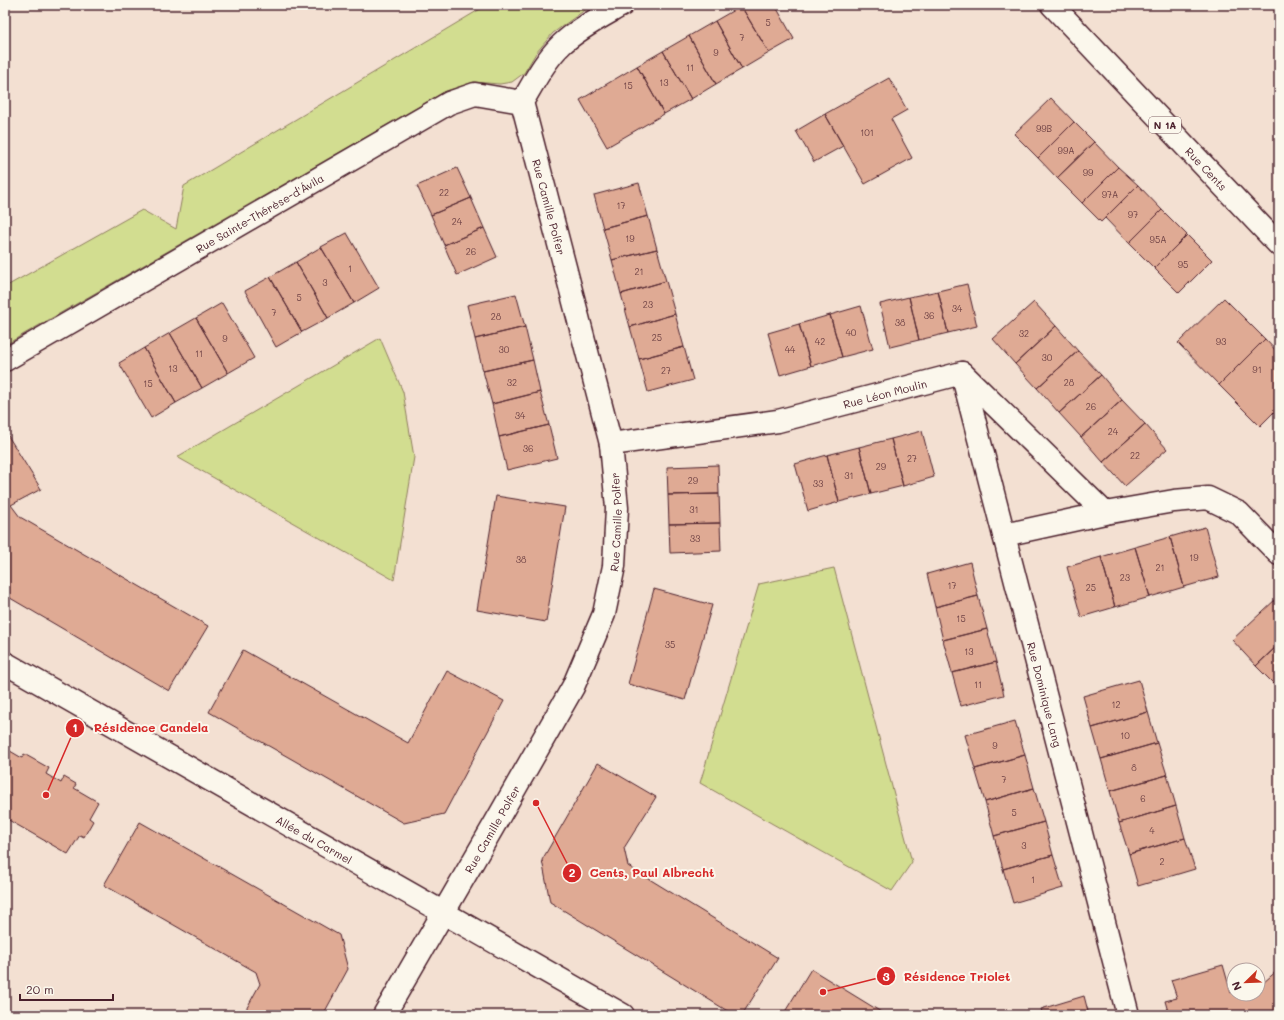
<svg xmlns="http://www.w3.org/2000/svg" width="1284" height="1020" font-family="Mali,sans-serif">
	<style>
		.green { fill: #d2dd90; stroke: #8e7e5e }
		.building { fill: #dfaa94; stroke: #4a1f2b }
		.lines { fill: none; stroke-linecap: round; stroke-linejoin: round }
		.street-casing { stroke: #4a1f2b; stroke-width: 25 }
		.primary-casing { stroke: #4a1f2b; stroke-width: 25 }
		.street { stroke: #fbf7ec; stroke-width: 22 }
		.primary { stroke: #fbf7ec; stroke-width: 22 }
		.labels { text-anchor: middle; dominant-baseline: central; stroke-width: 4; stroke-linejoin: round; paint-order: stroke }
		.number-label { font-size: 9px; fill: #6f4245 }
		.shield { fill: #fbf7ec; stroke: #7f6065; stroke-width: 1 }
		.shield-label { font-size: 10px; font-weight: bold; fill: #4a1f2b }
		.street-label { font-size: 11px; fill: #4a1f2b; stroke: #fbf7ec }
		.leader { fill: none; stroke: #d62828; stroke-width: 1.5 }
		.callout-dot { fill: #d62828; stroke: #fbf7ec; stroke-width: 1.5 }
		.mark-label { font-size: 12px; text-anchor: middle; font-weight: bold; fill: #fff }
		.callout-label { font-size: 12px; text-anchor: middle; font-weight: bold; fill: #d62828; stroke: #fbf7ec; stroke-width: 4; stroke-linejoin: round; paint-order: stroke }
	</style>
	<rect width="100%" height="100%" fill="#f3e0d2"/>
	<filter id="ink" filterUnits="userSpaceOnUse"><feTurbulence type="fractalNoise" baseFrequency=".025" numOctaves="2"/><feDisplacementMap in="SourceGraphic" scale="8" xChannelSelector="R" yChannelSelector="G"/><feConvolveMatrix kernelMatrix="1 2 1 2 8 2 1 2 1" color-interpolation-filters="sRGB"/></filter>
	<g filter="url(#ink)">
		<!-- green -->
		<path class="green" d="M487,5H593L582,12L553,33L536,53L524,73L512,82L500,84L474,82L446,91L5,345V287L142,210L176,229L184,186Z
			M380,338L403,392L414,457L394,580L177,457Z
			M834,568L912,862L892,891L700,783L759,584Z"/>
		<!-- building -->
		<path class="building" d="M743,5H775L794,39L769,53L741,6Z
			M741,6L769,53L742,69L715,21Z
			M715,21L742,69L716,84L689,36Z
			M689,36L716,84L691,99L663,51Z
			M663,51L691,99L664,114L637,66Z
			M637,66L664,114L607,147L580,100Z
			M889,78L907,110L891,119L912,158L865,184L825,114Z
			M1051,98L1074,122L1038,158L1014,134Z
			M825,114L843,146L814,162L796,131Z
			M1074,122L1094,142L1057,178L1038,158Z
			M1094,142L1118,167L1082,203L1057,178Z
			M1118,167L1138,185L1101,222L1082,203Z
			M457,168L471,198L431,215L417,186Z
			M639,183L648,216L603,228L594,195Z
			M1138,185L1162,210L1129,243L1105,218Z
			M471,198L484,228L444,245L431,215Z
			M1162,210L1187,235L1154,268L1129,243Z
			M648,216L657,249L612,260L603,228Z
			M484,228L497,257L457,275L444,245Z
			M347,233L379,288L354,303L321,247Z
			M1187,235L1212,260L1179,293L1154,268Z
			M321,247L354,303L328,318L296,262Z
			M657,249L666,281L621,294L612,260Z
			M296,262L328,318L302,332L270,277Z
			M270,277L302,332L276,347L245,291Z
			M666,281L675,314L630,327L621,294Z
			M967,284L977,326L948,333L938,291Z
			M938,291L948,333L919,340L909,297Z
			M516,294L525,327L475,339L467,305Z
			M909,297L919,340L890,347L880,304Z
			M1224,298L1265,339L1219,385L1178,343Z
			M1034,302L1056,326L1015,364L993,339Z
			M222,303L254,358L228,373L196,318Z
			M861,306L873,349L842,357L830,315Z
			M675,314L684,347L639,359L630,327Z
			M830,315L842,357L811,366L799,324Z
			M196,318L228,373L202,388L170,333Z
			M799,324L811,366L780,375L768,333Z
			M1056,326L1078,351L1037,388L1015,364Z
			M525,327L533,360L483,371L475,339Z
			M170,333L202,388L176,403L144,348Z
			M1265,339L1279,354V407L1260,426L1219,385Z
			M684,347L693,380L648,392L639,359Z
			M144,348L176,403L151,418L119,363Z
			M1078,351L1101,375L1059,413L1037,388Z
			M533,360L540,392L492,404L483,371Z
			M1101,375L1122,400L1081,437L1059,413Z
			M540,392L549,425L499,437L492,404Z
			M1122,400L1145,424L1103,462L1081,437Z
			M1145,424L1167,449L1125,486L1103,462Z
			M549,425L557,458L507,470L499,437Z
			M5,431L41,489L11,505L20,517L208,626L169,691L5,595Z
			M922,431L934,477L903,486L891,439Z
			M891,439L903,486L871,494L859,447Z
			M859,447L871,494L839,502L827,455Z
			M827,455L839,502L808,511L795,464Z
			M718,465L719,494L668,495L667,467Z
			M719,494L720,523L669,524L668,495Z
			M496,496L565,507L546,622L477,610Z
			M720,523L721,551L670,553L669,524Z
			M1205,527L1219,577L1184,587L1170,537Z
			M1170,537L1184,587L1150,597L1135,547Z
			M1135,547L1150,597L1115,607L1101,557Z
			M1101,557L1115,607L1081,617L1067,567Z
			M970,562L978,596L935,607L927,574Z
			M654,589L712,605L685,700L628,684Z
			M978,596L987,629L943,640L935,607Z
			M1277,598L1279,600V644L1256,666L1232,640Z
			M987,629L996,662L952,673L943,640Z
			M1279,644V689L1256,666Z
			M243,650L408,743L447,671L504,701L444,814L404,823L209,712Z
			M996,662L1004,695L961,706L952,673Z
			M1139,680L1148,712L1092,728L1083,696Z
			M1148,712L1157,743L1101,759L1092,728Z
			M1015,721L1025,755L975,769L965,735Z
			M1157,743L1167,775L1110,791L1101,759Z
			M5,748L22,758L24,754L49,768L46,774L61,783L64,777L76,784L74,788L98,802L89,818L93,821L84,837L80,835L68,854L5,818Z
			M1025,755L1034,788L985,802L975,769Z
			M598,763L656,797L624,848L628,866L778,958L742,1015H734L550,902L542,860Z
			M1167,775L1176,806L1119,823L1110,791Z
			M1034,788L1044,822L994,836L985,802Z
			M1176,806L1185,838L1129,854L1119,823Z
			M140,822L339,935L348,969L323,1015H243L260,984L256,972L104,885Z
			M1044,822L1053,855L1003,869L994,836Z
			M1185,838L1195,869L1138,886L1129,854Z
			M1053,855L1063,888L1013,903L1003,869Z
			M1223,965L1231,993L1234,992V994H1258V985L1263,983L1279,969V1015H1169L1165,1001L1177,998L1171,980Z
			M811,969L886,1015H783Z
			M1084,996L1089,1015H1043L1041,1009Z"/>
		<g class="lines">
			<defs>
				<g id="street">
					<path id="s1" d="M5,360L449,103L475,94L522,102"/>
					<path id="s2" d="M962,373L1128,1015"/>
					<path id="s3" d="M611,444L778,421L962,373L1105,513"/>
					<path d="M1004,535L1105,513L1174,501L1208,498L1239,513L1279,554"/>
					<path id="s4" d="M5,663L623,1015"/>
					<path id="s5" d="M384,1015L493,827L573,687L604,614L614,566L617,508L611,444L522,102C534,82 545,60 562,44C579,28 603,16 622,5"/>
				</g>
				<g id="primary">
					<path id="s6" d="M1052,5L1279,245"/>
				</g>
			</defs>
			<!-- street casing -->
			<use href="#street" class="street-casing"/>
			<!-- primary casing -->
			<use href="#primary" class="primary-casing"/>
			<!-- street -->
			<use href="#street" class="street"/>
			<!-- primary -->
			<use href="#primary" class="primary"/>
		</g>
	</g>
	<g class="labels">
		<!-- number labels -->
		<g class="number-label">
			<text x="768" y="22">5</text>
			<text x="742" y="37">7</text>
			<text x="716" y="52">9</text>
			<text x="690" y="67">11</text>
			<text x="664" y="82">13</text>
			<text x="628" y="85">15</text>
			<text x="1044" y="128">99B</text>
			<text x="867" y="132">101</text>
			<text x="1066" y="150">99A</text>
			<text x="1088" y="172">99</text>
			<text x="444" y="192">22</text>
			<text x="1110" y="194">97A</text>
			<text x="621" y="205">17</text>
			<text x="1133" y="214">97</text>
			<text x="457" y="221">24</text>
			<text x="630" y="238">19</text>
			<text x="1158" y="239">95A</text>
			<text x="471" y="251">26</text>
			<text x="1183" y="264">95</text>
			<text x="350" y="268">1</text>
			<text x="639" y="271">21</text>
			<text x="325" y="282">3</text>
			<text x="299" y="297">5</text>
			<text x="648" y="304">23</text>
			<text x="957" y="308">34</text>
			<text x="274" y="312">7</text>
			<text x="929" y="315">36</text>
			<text x="496" y="316">28</text>
			<text x="900" y="322">38</text>
			<text x="851" y="332">40</text>
			<text x="1024" y="333">32</text>
			<text x="657" y="337">25</text>
			<text x="225" y="338">9</text>
			<text x="820" y="341">42</text>
			<text x="1221" y="341">93</text>
			<text x="504" y="349">30</text>
			<text x="790" y="349">44</text>
			<text x="199" y="353">11</text>
			<text x="1047" y="357">30</text>
			<text x="173" y="368">13</text>
			<text x="1257" y="369">91</text>
			<text x="666" y="370">27</text>
			<text x="512" y="382">32</text>
			<text x="1069" y="382">28</text>
			<text x="148" y="383">15</text>
			<text x="1091" y="406">26</text>
			<text x="520" y="415">34</text>
			<text x="1113" y="431">24</text>
			<text x="528" y="448">36</text>
			<text x="1135" y="455">22</text>
			<text x="912" y="458">27</text>
			<text x="881" y="466">29</text>
			<text x="849" y="475">31</text>
			<text x="693" y="480">29</text>
			<text x="818" y="483">33</text>
			<text x="694" y="509">31</text>
			<text x="695" y="538">33</text>
			<text x="1194" y="557">19</text>
			<text x="521" y="559">38</text>
			<text x="1160" y="567">21</text>
			<text x="1125" y="577">23</text>
			<text x="952" y="585">17</text>
			<text x="1091" y="587">25</text>
			<text x="961" y="618">15</text>
			<text x="670" y="644">35</text>
			<text x="969" y="651">13</text>
			<text x="978" y="684">11</text>
			<text x="1116" y="704">12</text>
			<text x="1125" y="735">10</text>
			<text x="995" y="745">9</text>
			<text x="1134" y="767">8</text>
			<text x="1004" y="779">7</text>
			<text x="1143" y="798">6</text>
			<text x="1014" y="812">5</text>
			<text x="1152" y="830">4</text>
			<text x="1024" y="845">3</text>
			<text x="1162" y="861">2</text>
			<text x="1033" y="879">1</text>
		</g>
		<!-- shield labels -->
		<rect class="shield" x="1149" y="117" width="32" height="16" rx="3"/>
		<g class="shield-label">
			<text x="1165" y="125">N 1A</text>
		</g>
		<!-- street labels -->
		<g class="street-label">
			<text stroke="none"><textPath href="#s6" startOffset="225">Rue Cents</textPath></text>
			<text transform="translate(549 207) rotate(75)">Rue Camille Polfer</text>
			<text stroke="none"><textPath href="#s1" startOffset="294">Rue Sainte-Thérèse-d'Ávila</textPath></text>
			<text stroke="none"><textPath href="#s3" startOffset="279">Rue Léon Moulin</textPath></text>
			<text stroke="none"><textPath href="#s5" startOffset="551">Rue Camille Polfer</textPath></text>
			<text stroke="none"><textPath href="#s2" startOffset="332">Rue Dominique Lang</textPath></text>
			<text stroke="none"><textPath href="#s5" startOffset="215">Rue Camille Polfer</textPath></text>
			<text stroke="none"><textPath href="#s4" startOffset="356">Allée du Carmel</textPath></text>
		</g>
	</g>
	<!-- callouts -->
	<path class="leader" d="M46 795L75 728M536 803L572 873M823 992L886 976"/>
	<g class="callout-dot">
		<circle cx="46" cy="795" r="4"/>
		<circle cx="536" cy="803" r="4"/>
		<circle cx="823" cy="992" r="4"/>
		<circle cx="75" cy="728" r="10"/>
		<circle cx="572" cy="873" r="10"/>
		<circle cx="886" cy="976" r="10"/>
	</g>
	<g class="mark-label">
		<text x="75" y="732">1</text>
		<text x="572" y="877">2</text>
		<text x="886" y="981">3</text>
	</g>
	<g class="callout-label">
		<text x="151" y="732">Résidence Candela</text>
		<text x="652" y="877">Cents, Paul Albrecht</text>
		<text x="957" y="981">Résidence Triolet</text>
	</g>
	<!-- margin -->
	<rect width="1284" height="1020" fill="none" stroke="#fbf7ec" stroke-width="20"/>
	<rect x="10" y="10" width="1264" height="1000" fill="none" stroke="#4a1f2b" stroke-width="1.5" filter="url(#ink)"/>
	<!-- north arrow -->
	<g transform="translate(1246 982) rotate(247)"><circle r="19" fill="#fbf7ec" stroke="#b4a19f"/>
	<path d="M0-3L7 15L0 10L-7 15Z" fill="#c8321e"/>
	<text y="-6" font-size="11" font-weight="bold" text-anchor="middle" fill="#4a1f2b">N</text>
	</g>
	<!-- scale -->
	<path d="M20 994v6h93v-6" fill="none" stroke="#4a1f2b" stroke-width="2"/>
	<text x="26" y="994" font-size="12" fill="#4a1f2b" stroke="#fbf7ec" stroke-width="3" paint-order="stroke">20 m</text>
</svg>
